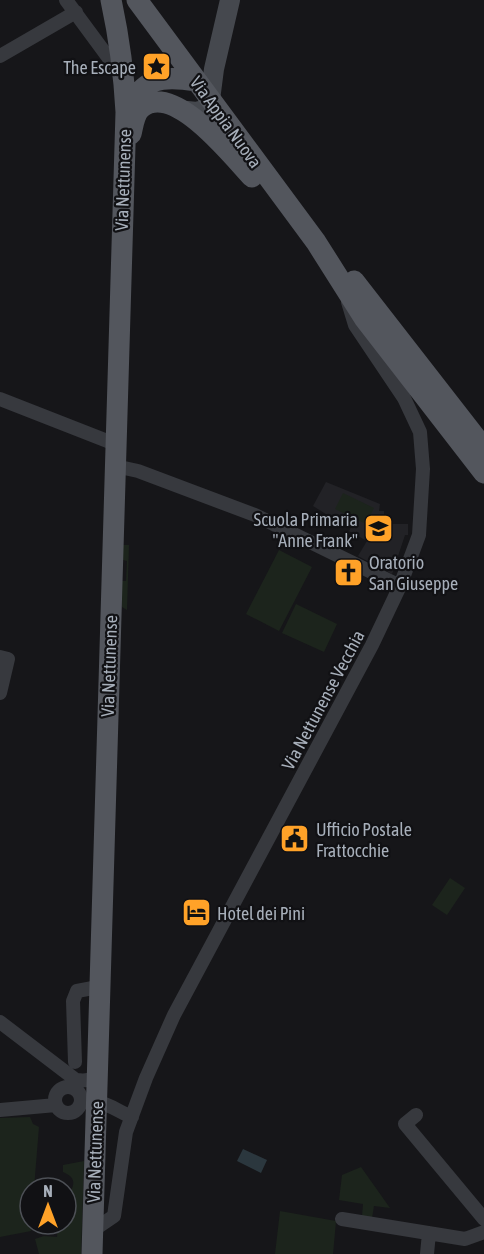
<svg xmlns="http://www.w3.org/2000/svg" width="484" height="1254" font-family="'Asap Condensed',sans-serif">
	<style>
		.built { fill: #222226 }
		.green { fill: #1c241c }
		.water { fill: #2b373e }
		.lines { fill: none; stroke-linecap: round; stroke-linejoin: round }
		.street { stroke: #37393e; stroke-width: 14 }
		.secondary { stroke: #45484e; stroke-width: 20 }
		.primary { stroke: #53565d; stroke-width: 21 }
		.labels { text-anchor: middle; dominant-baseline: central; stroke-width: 4.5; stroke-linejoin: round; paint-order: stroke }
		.poi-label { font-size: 18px; fill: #a7afba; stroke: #111114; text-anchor: start }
		.street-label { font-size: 18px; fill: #a7afba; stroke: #111114 }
	</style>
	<rect width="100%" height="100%" fill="#161619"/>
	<!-- built -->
	<path class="built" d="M326,482L380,504L379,511H384V524H408V535H405L392,574L358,556L367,541L349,531L352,526L336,516L334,519L313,506Z"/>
	<!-- green -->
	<path class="green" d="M343,493L374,508L366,524L335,509Z
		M123,545H129L127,610L122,607V581H126L127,561L123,560Z
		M279,550L312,567L279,631L246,614Z
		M296,604L337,624L324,652L282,633Z
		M450,878L465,888L447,915L432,905Z
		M30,1117L33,1124L39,1127L34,1188H30L31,1231L0,1237V1118Z
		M84,1161L81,1254H39L35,1239L44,1236L57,1237L58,1224H66C66,1217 64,1205 67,1199C72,1188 80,1179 63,1172V1165Z
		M361,1167L390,1208L374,1206L372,1218L362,1216L363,1204L339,1200L342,1175Z
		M280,1211L336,1221L333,1254H275Z"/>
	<!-- water -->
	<path class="water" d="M243,1149L267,1160L261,1173L237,1161Z"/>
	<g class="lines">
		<!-- street -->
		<path class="street" d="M66,0L122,76
			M0,56L76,12
			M0,399L115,444
			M115,466L138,471L255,515L400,586
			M0,657L8,659L0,693
			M0,1022L76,1080C86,1081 92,1081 98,1072
			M75,1062L73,1001L77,991L98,987
			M55 1100a13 13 0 1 1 26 0a13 13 0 1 1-26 0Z
			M97,1102C110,1104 119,1112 132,1117
			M0,1110L56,1105
			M416,1115L405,1124L484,1219
			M342,1219L465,1239L484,1232
			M92,1231L114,1216L126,1132L146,1078L174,1015L372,645L400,586L419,535L423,469L420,432L404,398L355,325L348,302
			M427,1254L429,1233"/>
		<!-- secondary -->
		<path class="secondary" d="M187,111L197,112L205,109L210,100L214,69L230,0"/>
		<!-- primary -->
		<path class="primary" d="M137,0L316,242L364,318L484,473
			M126,112C143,78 160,75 196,81
			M131,134C133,126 134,114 141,108C173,80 232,156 252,177
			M354,281L484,448
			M92,1254L126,112C124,74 119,37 111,0"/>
	</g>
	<!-- icons -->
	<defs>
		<symbol id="sight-square" viewBox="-11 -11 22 22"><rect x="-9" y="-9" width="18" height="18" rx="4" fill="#ffa228" stroke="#111114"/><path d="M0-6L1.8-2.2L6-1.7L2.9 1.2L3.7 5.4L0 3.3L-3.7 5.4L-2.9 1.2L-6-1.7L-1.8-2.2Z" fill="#111"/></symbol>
		<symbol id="school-square" viewBox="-11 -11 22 22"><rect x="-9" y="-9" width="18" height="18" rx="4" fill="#ffa228" stroke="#111114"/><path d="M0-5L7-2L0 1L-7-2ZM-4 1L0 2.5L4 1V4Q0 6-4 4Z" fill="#111"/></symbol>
		<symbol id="church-square" viewBox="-11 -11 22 22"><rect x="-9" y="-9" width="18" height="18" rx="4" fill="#ffa228" stroke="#111114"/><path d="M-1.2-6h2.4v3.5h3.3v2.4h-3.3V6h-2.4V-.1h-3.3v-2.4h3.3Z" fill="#111"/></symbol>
		<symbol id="civic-square" viewBox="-11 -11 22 22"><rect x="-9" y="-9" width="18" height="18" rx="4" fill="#ffa228" stroke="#111114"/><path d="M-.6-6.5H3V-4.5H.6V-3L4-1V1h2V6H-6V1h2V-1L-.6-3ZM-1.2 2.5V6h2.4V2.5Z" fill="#111"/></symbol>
		<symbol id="hotel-square" viewBox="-11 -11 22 22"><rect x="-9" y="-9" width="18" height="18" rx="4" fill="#ffa228" stroke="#111114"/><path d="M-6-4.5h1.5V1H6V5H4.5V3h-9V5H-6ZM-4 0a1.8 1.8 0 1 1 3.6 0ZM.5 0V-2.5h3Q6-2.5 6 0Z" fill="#111"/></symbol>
	</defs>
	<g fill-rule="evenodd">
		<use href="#sight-square" x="140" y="50" width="33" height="33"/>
		<use href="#school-square" x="362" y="512" width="33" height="33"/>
		<use href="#church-square" x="332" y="556" width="33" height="33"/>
		<use href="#civic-square" x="278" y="822" width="33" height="33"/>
		<use href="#hotel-square" x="180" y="896" width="33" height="33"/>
	</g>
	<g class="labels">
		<!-- poi labels -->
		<g class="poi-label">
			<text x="136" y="67" text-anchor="end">The Escape</text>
			<text x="358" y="519" text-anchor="end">Scuola Primaria<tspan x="358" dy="21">"Anne Frank"</tspan></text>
			<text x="369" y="562">Oratorio<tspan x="369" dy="21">San Giuseppe</tspan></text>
			<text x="316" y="829">Ufficio Postale<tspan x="316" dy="21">Frattocchie</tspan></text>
			<text x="217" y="913">Hotel dei Pini</text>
		</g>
		<!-- street labels -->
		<g class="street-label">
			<text transform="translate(226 122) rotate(54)">Via Appia Nuova</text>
			<text transform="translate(123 180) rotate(-88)">Via Nettunense</text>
			<text transform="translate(109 666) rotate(-88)">Via Nettunense</text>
			<text transform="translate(323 700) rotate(-62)">Via Nettunense Vecchia</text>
			<text transform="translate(95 1152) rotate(-88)">Via Nettunense</text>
		</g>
	</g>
	<!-- north arrow -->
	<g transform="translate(48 1206)"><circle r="28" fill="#111114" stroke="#4d5056" stroke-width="1.5"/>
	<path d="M0-4.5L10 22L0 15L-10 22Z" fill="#ffa228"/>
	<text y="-9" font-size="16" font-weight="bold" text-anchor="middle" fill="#a7afba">N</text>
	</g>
</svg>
